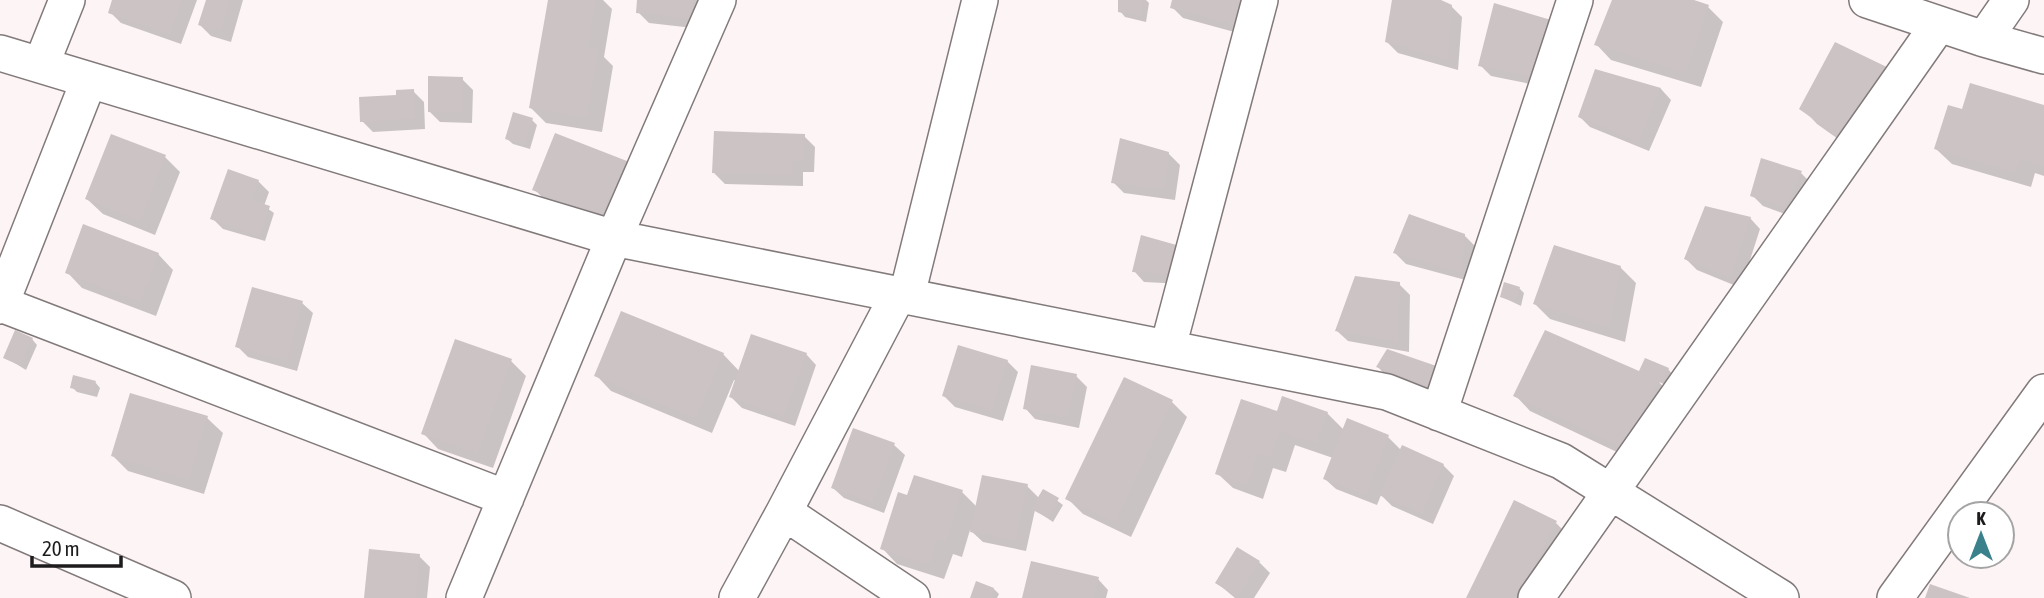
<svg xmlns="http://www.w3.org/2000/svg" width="2044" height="598" font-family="'Asap Condensed',sans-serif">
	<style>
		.shadow { fill: #0003 }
		.building { fill: #cbc3c4 }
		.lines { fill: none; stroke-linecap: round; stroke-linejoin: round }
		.street-casing { stroke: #827a7a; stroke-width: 38 }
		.street { stroke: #fff; stroke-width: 35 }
	</style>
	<rect width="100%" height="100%" fill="#fdf4f5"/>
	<!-- shadow -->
	<path class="shadow" d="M114,0H197L181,44L121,23L110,12Z
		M208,0H243L231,42L211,36L200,25Z
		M550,0H603L612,9L604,57L613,66L602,132L546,123L531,108Z
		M639,0H706L702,29L649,23L638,12Z
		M1120,0H1146L1149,3L1146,22L1125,17L1120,11Z
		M1174,0H1258L1249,36L1183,18L1172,7Z
		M1394,0H1437L1451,6L1462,17L1458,70L1398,53L1387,42Z
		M1613,0H1689L1708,7L1723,22L1701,87L1611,60L1596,44Z
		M1495,6L1550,88L1491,76L1480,65Z
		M1836,45L1862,156L1817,124L1802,108Z
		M1596,71L1661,89L1671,100L1649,151L1590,127L1580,117Z
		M462,79L473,90L472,123L440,122L429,111Z
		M413,91L424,102L425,129L373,132L362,121Z
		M2044,106V176L2035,173L2031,187L1952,164L1936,149L1963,111Z
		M532,120L537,125L530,149L513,144L507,139Z
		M804,136L815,147L814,172H803V186L725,184L714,173Z
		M1169,154L1180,165L1175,200L1124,193L1113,182Z
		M165,157L180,172L155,235L103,214L87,199Z
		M631,164L616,231L550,205L534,189Z
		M1801,173L1812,184L1796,218L1763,206L1752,195Z
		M258,181L269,192L264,206L274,213L265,241L223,229L212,218Z
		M1750,218L1760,229L1741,288L1697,270L1686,259Z
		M1464,235L1475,246L1473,282L1406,264L1395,253Z
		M1179,247L1184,284L1144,282L1134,271Z
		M158,254L173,270L156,316L82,288L67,272Z
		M1620,267L1636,283L1625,342L1550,319L1535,304Z
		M1399,284L1410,295L1409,352L1348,341L1337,331Z
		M1519,288L1524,293L1521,306L1502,297Z
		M302,303L313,313L297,371L248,357L237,346Z
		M32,339L37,345L26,370L5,357Z
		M1388,352L1448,399L1388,378L1378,367Z
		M723,354L740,372L806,354L816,365L795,426L742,408L731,397L737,381L734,380L712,433L611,391L596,375Z
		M511,361L526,376L493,468L438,449L423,433Z
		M1007,361L1018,372L1003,421L955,407L944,396Z
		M1668,369L1673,375L1668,386L1659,382L1673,397L1638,462L1530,411L1515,395Z
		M1076,376L1087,387L1079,428L1035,419L1025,408Z
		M95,382L100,388L97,397L77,392L72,387Z
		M1172,402L1187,417L1131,537L1083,514L1068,499Z
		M1278,413H1327L1344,430L1388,437L1401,450L1443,465L1454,476L1433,524L1392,506L1381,495L1377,505L1336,489L1325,479L1333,458L1295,445L1286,472L1273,468L1263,499L1233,488L1217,473Z
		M207,418L223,433L204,494L128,471L113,456Z
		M894,445L905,455L884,513L844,498L833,488Z
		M1027,486L1039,498L1044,491L1063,505L1053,522L1035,510L1026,551L983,542L970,530L962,557L953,554L944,579L897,564L882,548L909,498L962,492L977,507Z
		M1556,523L1571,538L1542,598H1468Z
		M419,556L430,567L427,598H366Z
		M1259,562L1270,573L1254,598H1235L1217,583Z
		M1098,579L1108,590L1106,598H1024Z
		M994,589L999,594L997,598H971Z"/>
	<!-- building -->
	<path class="building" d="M112,0H182L170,35L108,13Z
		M206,0H230L220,32L198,25Z
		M548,0H596L588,47L599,49L587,118L529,108Z
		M637,0H694L692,19L636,13Z
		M1118,0H1144L1141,17L1118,12Z
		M1172,0H1245L1238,26L1170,8Z
		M1392,0H1441L1452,5L1448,60L1385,42Z
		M1612,0H1694L1709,5L1686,73L1594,45Z
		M1494,3L1551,20L1539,78L1478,66Z
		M1835,42L1893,70L1846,142L1799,109Z
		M1595,69L1661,88L1638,142L1578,117Z
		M428,76L463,77L462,113L428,112Z
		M1970,83L2044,105V166L2020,159L2015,173L1934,149L1948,105L1962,109Z
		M414,89L415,119L360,122L359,97L396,95V90Z
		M513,112L533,118L525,145L505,139Z
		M714,131L805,134L804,162L793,161L792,176L712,173Z
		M555,133L632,163L618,198L610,195L601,217L532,190Z
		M111,134L166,155L140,221L85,199Z
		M1120,138L1169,152L1165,190L1111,183Z
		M1761,158L1802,171L1785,208L1750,196Z
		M228,169L259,180L252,200L270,206L260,237L210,219Z
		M1705,206L1751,217L1730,279L1684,259Z
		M1409,214L1465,234L1463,273L1393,253Z
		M83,224L159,253L140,302L65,273Z
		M1141,235L1180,246L1173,274L1132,272Z
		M1554,245L1621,266L1610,328L1533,304Z
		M1355,276L1400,282L1399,342L1335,331Z
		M1504,282L1520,287L1515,302L1500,297Z
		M252,287L303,301L287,361L235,347Z
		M621,311L724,353L696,419L594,376Z
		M15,330L33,338L21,366L3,358Z
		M1545,330L1639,371L1645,358L1669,368L1663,382L1659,380L1622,448L1513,396Z
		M751,334L807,353L784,417L729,397Z
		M455,339L512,359L478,454L421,434Z
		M958,345L1008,360L992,411L942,396Z
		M1387,349L1445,369L1437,389L1376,367Z
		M1031,365L1077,374L1068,418L1023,409Z
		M73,375L96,381L92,393L70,388Z
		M1124,377L1173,400L1115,523L1065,499Z
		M130,393L208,416L189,480L111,456Z
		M1282,396L1328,412L1317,444L1280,431L1270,458L1258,454L1247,485L1215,474L1241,399L1277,411Z
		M1347,418L1389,435L1366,495L1323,479Z
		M853,428L895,443L873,503L831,488Z
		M1402,445L1444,464L1422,514L1379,495Z
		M914,475L963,490L946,542L937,539L929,565L880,549L898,492L907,495Z
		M982,475L1028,484L1016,541L970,532Z
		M1043,489L1059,498L1048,518L1031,509Z
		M1514,500L1557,521L1519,598H1466Z
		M1237,547L1260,561L1238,597L1215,583Z
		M369,549L420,554L416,598H364Z
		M1031,561L1099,577L1093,598H1022Z
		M976,581L994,588L991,598H970Z
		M1930,584L1970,598H1925Z"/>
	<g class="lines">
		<defs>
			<path id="street" d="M1867,0L1984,39
				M2011,0L1984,39L2044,56
				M0,53L614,238L1387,392L1561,461L1781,598
				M41,65L67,0
				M899,293L784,512L912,598
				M907,295L980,0
				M1,304L506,498
				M0,306L89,80
				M1168,347L1260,0
				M1439,413L1575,0
				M0,523L173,598
				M464,598L614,238L718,0
				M737,598L784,512
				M1536,598L1939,24
				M1895,598L2044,392"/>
		</defs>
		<!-- street casing -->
		<use href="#street" class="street-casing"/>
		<!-- street -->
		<use href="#street" class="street"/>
	</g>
	<!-- north arrow -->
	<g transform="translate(1981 535)"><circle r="33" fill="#ffffff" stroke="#a5a4a4" stroke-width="2"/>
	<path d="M0-5L12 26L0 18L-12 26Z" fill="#3b818c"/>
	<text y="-10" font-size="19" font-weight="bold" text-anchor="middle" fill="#1e1b1c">K</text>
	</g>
	<!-- scale -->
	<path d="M32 556v10h89v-10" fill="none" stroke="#1e1b1c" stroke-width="3.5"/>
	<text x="42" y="556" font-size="21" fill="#1e1b1c" stroke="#ffffff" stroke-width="5" paint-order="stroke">20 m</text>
</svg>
